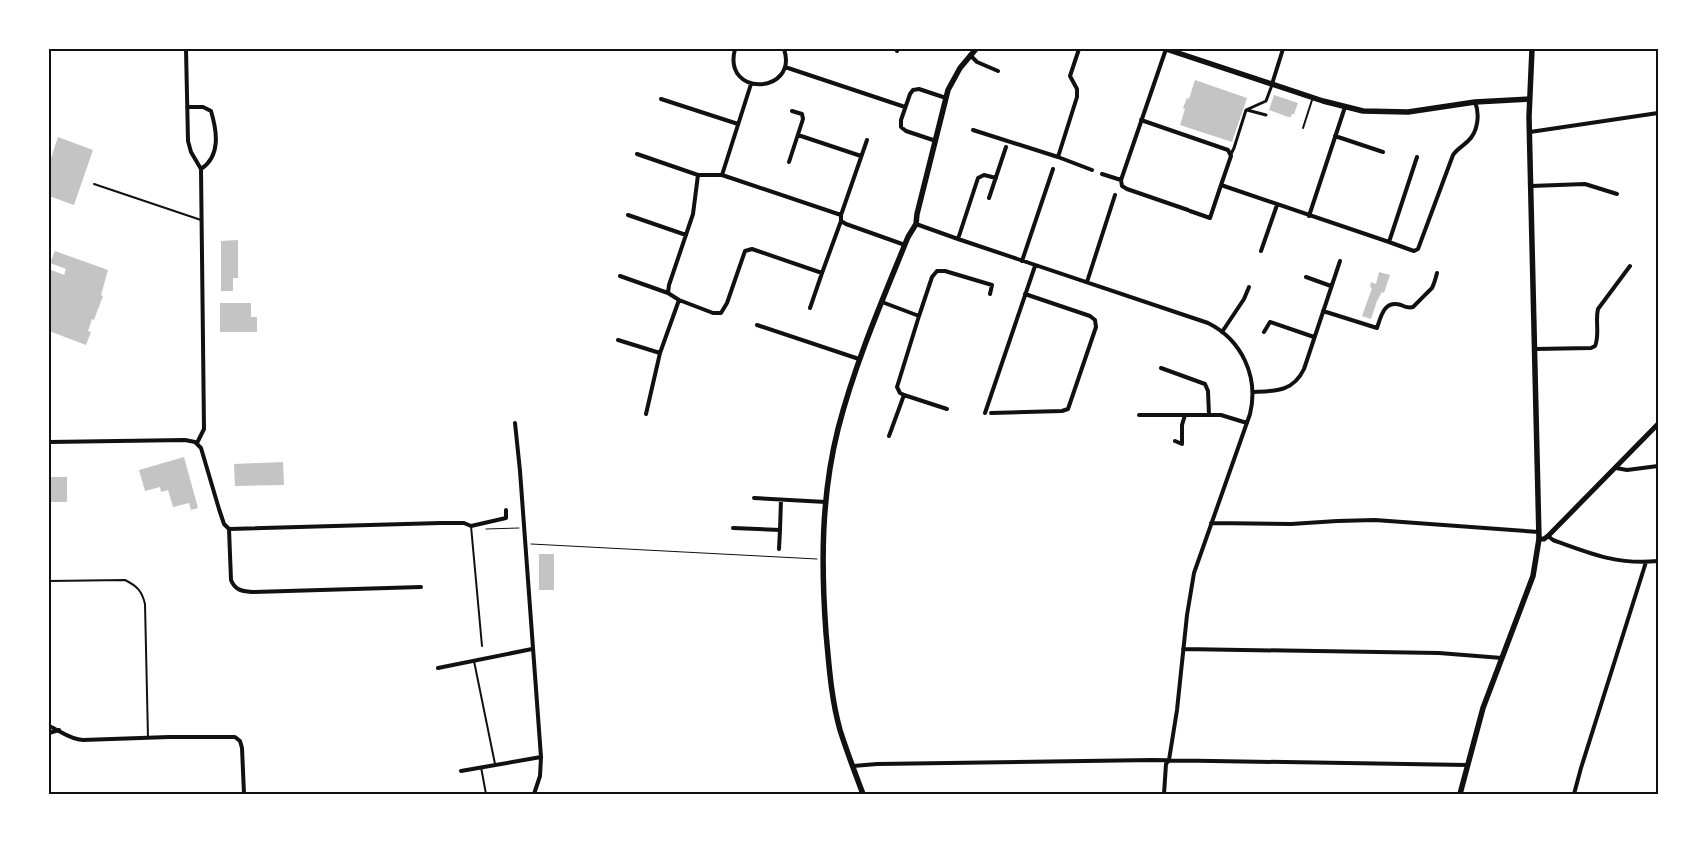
<svg xmlns="http://www.w3.org/2000/svg" width="1707" height="843" font-family="'Varela Round',sans-serif">
	<style>
		.building { fill: #c4c4c4 }
		.lines { fill: none; stroke-linecap: round; stroke-linejoin: round }
		.path { stroke: #111; stroke-width: 1 }
		.service { stroke: #111; stroke-width: 2 }
		.pedestrian { stroke: #111; stroke-width: 3 }
		.minor { stroke: #111; stroke-width: 4 }
		.tertiary { stroke: #111; stroke-width: 5 }
		.secondary { stroke: #111; stroke-width: 5.5 }
		.neatline { fill: none; stroke: #111; stroke-width: 2 }
	</style>
	<rect width="100%" height="100%" fill="#fff"/>
	<!-- building -->
	<path class="building" d="M1195,80L1247,98L1232,142L1180,125L1185,109L1183,108L1187,98L1189,99Z
		M1274,95L1298,103L1294,114H1292L1291,117H1288L1269,110Z
		M58,137L93,150L74,205L49,196V164Z
		M238,240V278H233V291H221V241Z
		M55,251L108,270L101,295L103,296L94,320L92,319L88,331L91,332L86,345L49,331V316L51,310L49,309V269L64,275L66,269L50,263Z
		M1379,272L1390,275L1384,293L1382,292L1377,301L1371,319L1362,316L1372,288L1370,287L1371,282L1376,284Z
		M220,303H251V317H257V332H220Z
		M184,457L198,508L191,510L189,503L173,507L168,490L161,492L160,487L145,491L139,470Z
		M283,462L284,485L235,486L234,464Z
		M49,477H67V502H49Z
		M539,554H554V590H539Z"/>
	<g class="lines">
		<!-- path -->
		<path class="path" d="M486,529L519,528
			M531,544L817,559"/>
		<!-- service -->
		<path class="service" d="M1303,128L1312,100
			M94,184L201,220
			M471,526L482,646
			M49,581L125,580C137,586 142,591 145,604L148,738
			M474,661L495,764
			M481,767L486,794"/>
		<!-- pedestrian -->
		<path class="pedestrian" d="M1247,110L1266,115
			M1231,154L1234,148L1246,110L1266,101L1272,85"/>
		<!-- minor -->
		<path class="minor" d="M186,49L188,141L191,152L201,169L204,429L197,443
			M735,49C722,98 799,94 784,49
			M897,51L898,49
			M970,55L977,62L998,71
			M785,67L905,107
			M1272,84L1283,49
			M661,99L738,124
			M187,107H203L211,111C217,131 221,156 201,169
			M1141,120L1228,150L1231,156L1221,185L1389,242L1417,157
			M973,130L1058,157L1092,170
			M1530,132L1658,113
			M798,135L861,156
			M1335,136L1383,152
			M936,141L906,131L901,127V120L910,94L913,90L919,89L946,98
			M637,154L698,175
			M1058,157L1077,97V89L1070,76L1079,49
			M789,162L803,119L802,114L792,111
			M1102,174L1121,180L1122,186L1127,189L1188,210
			M722,175L751,84
			M1121,180L1166,49
			M1531,186L1585,184L1617,194
			M989,198L1006,147
			M1190,211L1210,218L1221,185
			M628,215L686,235
			M841,215L867,140
			M1309,216L1345,107
			M916,224L958,239L1208,323C1242,340 1259,377 1250,414L1194,573L1187,615L1177,710L1169,760L1166,764L1164,794
			M958,239L978,178L984,175L996,178
			M1389,242L1411,250L1414,251L1418,249L1453,155C1457,149 1463,146 1468,141C1478,132 1480,114 1475,102
			M1261,251L1277,205
			M1022,261L1053,169
			M620,276L668,293L679,300L713,313H721L727,303L745,251L752,249L822,273L841,221
			M1306,277L1331,286
			M1087,282L1115,195
			M668,293L669,285L693,214L698,175H722L841,215V221L846,224L905,245
			M882,302L919,316L932,277L937,271H945L992,285L990,294
			M810,308L822,273
			M1323,311L1377,328C1381,316 1384,300 1401,305C1405,307 1409,308 1413,307C1414,306 1430,290 1432,288C1434,284 1436,277 1437,273
			M919,316L897,387L900,393L904,395L947,409
			M757,325L859,359
			M1222,332L1244,299L1249,287
			M1264,332L1270,322L1314,337
			M618,340L660,353
			M1535,349L1591,348L1595,346C1600,335 1595,321 1598,309L1630,266
			M1161,368L1205,384L1208,391L1209,415
			M1253,392C1275,391 1293,392 1304,369L1340,261
			M985,413L1035,266
			M991,413L1062,411L1068,409L1096,327L1095,320L1090,316L1025,294
			M646,414L660,353L679,300
			M1139,415H1221L1247,423
			M515,423L520,471L541,757L540,776L534,794
			M889,436L904,395
			M1175,441L1182,444V425L1185,415
			M49,442L185,440L195,442L201,448L219,509L224,524L229,529L441,523H464L471,526L506,518V510
			M1616,468L1627,470L1658,466
			M754,498L826,502
			M1211,523L1291,524L1337,521L1375,520L1539,532
			M733,528L780,530L779,549
			M229,529L231,580C235,590 241,591 252,592L421,587
			M780,530L781,500
			M1548,536L1553,540C1591,554 1618,565 1658,561
			M1183,649L1439,653L1502,658
			M438,668L532,649
			M49,726C61,731 69,739 83,740L169,737H235L240,741L242,748L244,794
			M49,733L59,730
			M853,766L877,764L1153,760L1467,765
			M461,771L541,757
			M1574,794L1581,768L1646,562"/>
		<!-- tertiary -->
		<path class="tertiary" d="M1539,539H1544L1548,536L1658,424"/>
		<!-- secondary -->
		<path class="secondary" d="M1166,49L1323,101L1363,111L1408,112L1475,102L1529,99
			M863,794C855,773 847,752 840,730C831,698 829,665 826,633C821,564 821,497 838,429C855,363 882,301 908,237L916,224L917,214L948,90L960,68L976,49
			M1460,794L1483,708L1533,576L1539,539L1529,117L1532,49"/>
	</g>
	<!-- border -->
	<rect width="1707" height="843" fill="none" stroke="#ffffff" stroke-width="100"/>
	<rect x="50" y="50" width="1607" height="743" class="neatline"/>
</svg>
